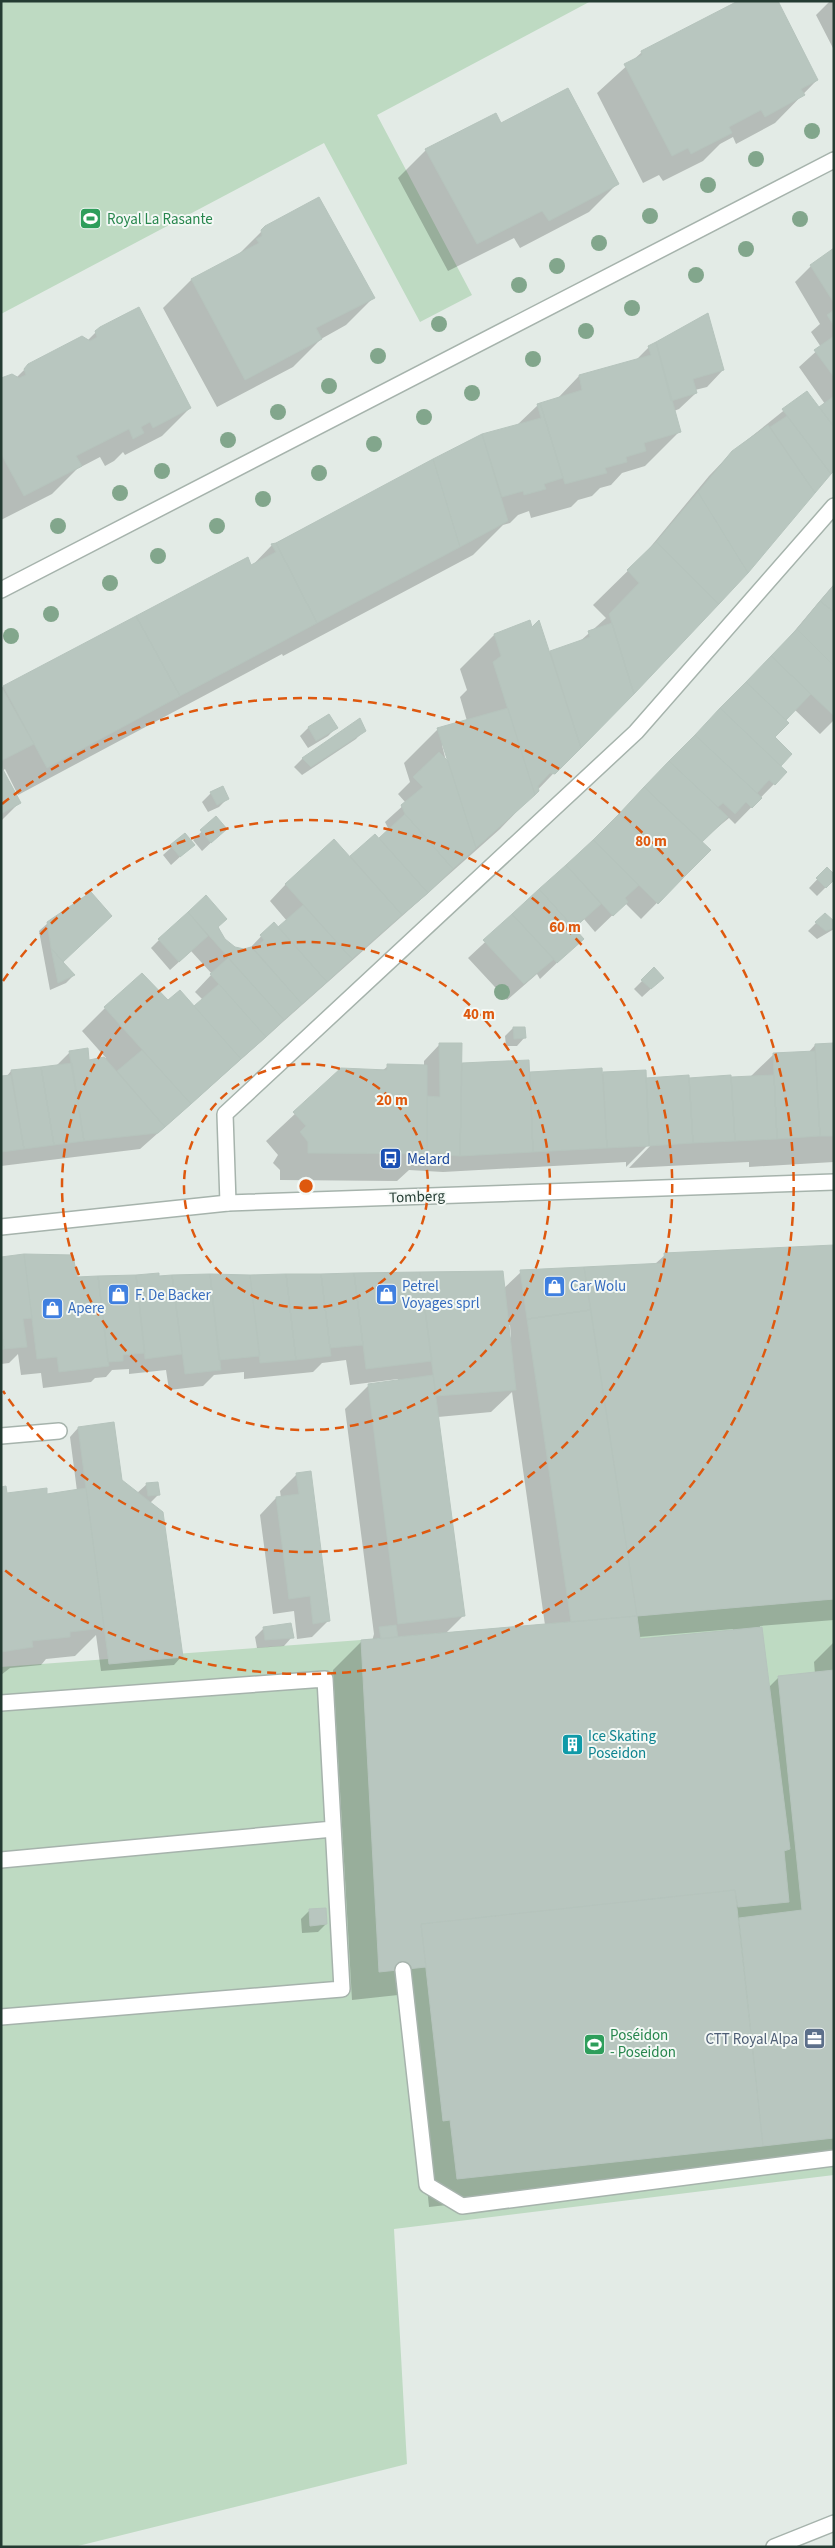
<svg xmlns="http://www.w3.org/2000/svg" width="835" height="2548" font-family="'Source Sans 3',sans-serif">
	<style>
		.green { fill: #bedac2 }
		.shadow { fill: #0003; fill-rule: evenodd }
		.building { fill: #b8c6bf; stroke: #b6c4bd }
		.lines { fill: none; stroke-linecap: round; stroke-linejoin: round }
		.service-casing { stroke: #a6b3ac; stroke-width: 18 }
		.minor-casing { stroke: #a6b3ac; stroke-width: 18 }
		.tertiary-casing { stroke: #a6b3ac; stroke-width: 18 }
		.service { stroke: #fff; stroke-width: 15 }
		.minor { stroke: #fff; stroke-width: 15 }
		.tertiary { stroke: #fff; stroke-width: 15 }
		.tree { fill: #82a68c }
		.ring { fill: none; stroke: #de580e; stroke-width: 2.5; stroke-dasharray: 9 6 }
		.labels { text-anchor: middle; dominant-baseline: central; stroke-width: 4; stroke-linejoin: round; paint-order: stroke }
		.leisure-label { font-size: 15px; fill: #27864d; stroke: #f3f8f5; text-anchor: start }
		.transit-label { font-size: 15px; fill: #164399; stroke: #f3f8f5; text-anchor: start }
		.street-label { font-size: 15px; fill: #243b32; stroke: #f3f8f5 }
		.shop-label { font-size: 15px; fill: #366cbe; stroke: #f3f8f5; text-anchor: start }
		.culture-label { font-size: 15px; fill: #0d838f; stroke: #f3f8f5; text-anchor: start }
		.service-label { font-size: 15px; fill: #4e5e75; stroke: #f3f8f5; text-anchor: end }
		.centre { fill: #de580e; stroke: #f3f8f5; stroke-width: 2.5 }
		.ring-label { font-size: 15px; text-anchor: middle; font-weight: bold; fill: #de580e; stroke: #f3f8f5; stroke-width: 4; stroke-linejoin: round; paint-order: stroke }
	</style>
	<rect width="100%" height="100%" fill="#e3ebe6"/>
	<!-- green -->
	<path class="green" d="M1,1H591L377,115L472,295L420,322L324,143L1,314Z
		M834,1599V2175L394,2229L407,2464L74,2547H1V1667L361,1640Z"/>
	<!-- shadow -->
	<path class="shadow" d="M830,1H834V50L816,15Z
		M642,52L817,80L775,123L736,144L733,137L720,144L703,161L663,181L659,175L643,183L597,93Z
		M500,125L617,184L589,212L520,248L514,238L448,271L398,178L426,150Z
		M266,227L374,297L346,325L321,339L293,367L217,407L163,308L191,280L237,256Z
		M834,250V469L747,572L500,829L140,1149L1,1166V1077H6L11,1071L56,1066L70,1052L88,1061L106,1058L82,1031L105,1008L168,1002L194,1008L203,1000L195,992L212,974L191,951L170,970L151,948L159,940L206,897L224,940L234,948L248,950L273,924L278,929L287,921L270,901L286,884L349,858L375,835L379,840L389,830L385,822L406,803L398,794L410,782L404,763L438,729L467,721L460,697L467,690L460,669L494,635L532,629L549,653L578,643L606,618L593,605L643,556L709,476L732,452L807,392L819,409L825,404L799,367L821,347L811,332L820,324L795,282L811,266ZM444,744L450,765L446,761L442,745Z
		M100,328L190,408L162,436L125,455L123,452L114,461L105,466L100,457L77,469L52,494L1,520V379L17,377L29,365L87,341Z
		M649,347L723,370L707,387L695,390L696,393L679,409L674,411L679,432L645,466L622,473L611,485L600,488L592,496L578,500L571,507L531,518L529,511L518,515L510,523L503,525L473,555L283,656L282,654L18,795L5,769L2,771L19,803L1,821V688L247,559L251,567L272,545L482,436L516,426L538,405L557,399L579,376L635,361Z
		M834,584V720L820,734L794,709L773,737L790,754L779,766L774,784L735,824L729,818L700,842L709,850L641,919L625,903L595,932L584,919L573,929L582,939L540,979L537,974L507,1000L468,958L590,845L781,647Z
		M360,720L364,730L356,739L302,775L294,767L302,759Z
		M308,728H336L328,736L308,748L300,736Z
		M222,788L227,799L219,807L208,812L202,802L211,793Z
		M216,818L217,837L202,851L193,840Z
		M185,835L193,845L171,865L163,855Z
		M827,869L834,879L817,896L809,888Z
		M825,914L834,923V929L817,939L808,931Z
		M48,923L62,962L74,975L66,983L50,990L39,931Z
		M654,969V986L642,997L634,989Z
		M513,1028L525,1037L517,1046H506L505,1036Z
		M440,1044L461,1064L528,1061V1074L601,1069L602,1074L644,1071L645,1079H687L750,1077L773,1055L809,1052L815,1045H834V1162L749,1167V1162L629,1168L652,1144H649L626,1167V1162L443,1172L409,1170L397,1181L280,1180V1170L273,1163L278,1155L266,1141L342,1070L382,1071L388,1066H424V1061Z
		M834,1246V1620L760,1626L768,1688L778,1678L815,1674L814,1662L834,1642V2162L429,2207L423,2147L398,1995L352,2000L333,1670L361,1642L372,1641L374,1634L345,1409L368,1386L398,1381V1379L350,1385L346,1360L322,1363L313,1372L244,1379V1372L214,1375L203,1386L169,1390L166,1370L129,1374V1369L112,1370L106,1377L95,1378L91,1382L43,1388L41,1373L21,1375L18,1354L9,1363L1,1364V1258L76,1278L502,1272L503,1289L521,1272L655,1264L665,1255ZM507,1325H510L511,1337L509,1339ZM512,1392L545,1625L445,1634L463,1616L438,1417L491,1412ZM733,1629V1631L639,1640V1637Z
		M78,1428L121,1481L137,1493L147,1484L159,1494L150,1503L182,1656L174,1665L101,1671L96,1635L75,1656L46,1659L41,1665L10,1668L1,1675V1488L6,1494L46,1495L77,1491L70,1437Z
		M297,1474L328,1621L312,1637L297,1639L294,1611L273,1614L260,1515L276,1498H281L280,1491Z
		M264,1628L292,1637L284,1646L257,1648L255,1637Z
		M309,1911L326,1924L318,1932L302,1933L301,1919Z"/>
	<!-- building -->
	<path class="building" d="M738,1H778L818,80L801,89L805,95L765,117L761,110L729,127L732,133L691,154L688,148L672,156L624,64L642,55L641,51Z
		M568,88L619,184L549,221L542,211L477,244L425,149L496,113L501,123Z
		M319,197L375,298L316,328L322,339L245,380L191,279L259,243L256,239L262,236L261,230L265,226Z
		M834,248V303L810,265Z
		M139,307L191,408L153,428L150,422L141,427L144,433L133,439L129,429L76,456L82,466L24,496L1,454V378L12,374L19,378L26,375L24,369L28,364L82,336L90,341L97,337L95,331L100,327Z
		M834,310V326L827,315Z
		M708,313L724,370L693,379L697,393L671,401L656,342Z
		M834,336V377L814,350Z
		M656,342L681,432L644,443L646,451L626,457L627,462L605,468L607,473L565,484L540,403L582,390L579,375L651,355L648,346Z
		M807,391L834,427V471L831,474L782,409Z
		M834,396V427L819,407Z
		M540,403L563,478L544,484L546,489L524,495L523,491L502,497L482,434L541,418L537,404Z
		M787,416L831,474L815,493L770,427Z
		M768,425L815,493L748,573L698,492L732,451Z
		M482,434L508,521L460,547L433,459Z
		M433,459L460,547L317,623L276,543Z
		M698,492L748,573L719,604L656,542Z
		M656,542L719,604L634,694L609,614L639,583L627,570Z
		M276,543L317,623L180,696L136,616L248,557L251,565L276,552L271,544Z
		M834,585V612L820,601Z
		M820,601L834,612V666L797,629Z
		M136,616L180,696L47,768L3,686Z
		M530,620L532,627L539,620L581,748L555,774L550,773L538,786L539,791L535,795L493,662L501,656L494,634Z
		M612,623L634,694L581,748L550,651L590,637L588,631Z
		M797,629L834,666V716L771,656Z
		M771,656L811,694L786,720L746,682Z
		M746,682L789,723L775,737L792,754L781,766L720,708Z
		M1,686L34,744L1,761Z
		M508,708L535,795L476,848L437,728Z
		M720,708L787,772L775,785L769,780L757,793L695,735Z
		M329,714L338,728L316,741L308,727Z
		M360,718L366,731L311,767L302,758Z
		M695,735L762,798L752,808L746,802L735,814L723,803L718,807L669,761Z
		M439,752L448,761L476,848L453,869L405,814L401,805L423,787L413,777Z
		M669,761L728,817L702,842L644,787Z
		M1,766L21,803L1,814Z
		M223,786L229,799L217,805L210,792Z
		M644,787L711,850L684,877L619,814Z
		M405,814L453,869L428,893L379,838Z
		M619,814L684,877L658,904L593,840Z
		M216,816L227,829L211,843L200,830Z
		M185,833L195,845L180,857L170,845Z
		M375,834L428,893L402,915L350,856Z
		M334,839L402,915L352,959L285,884Z
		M593,840L639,885L625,898L628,902L613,916L566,865Z
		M566,865L601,904L574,928L539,889Z
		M827,867L834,874V880L826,888L816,878Z
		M539,889L584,939L557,963L512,914Z
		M91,892L112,916L63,962L51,948L47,922Z
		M206,895L227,919L218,927L225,939L235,947L244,949L251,947L302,1004L284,1020L188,912Z
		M303,905L352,959L327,982L278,927Z
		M188,912L208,936L179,962L158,939Z
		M825,913L834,921V928L826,931L815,922Z
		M512,914L554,959L524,984L483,940Z
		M274,922L327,982L302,1004L254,949L264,940L260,935Z
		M51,948L63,962L75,975L58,983Z
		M228,958L284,1020L266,1037L210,974Z
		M654,967L664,978L651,989L641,980Z
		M142,973L168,1000L180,990L241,1059L191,1104L104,1007Z
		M219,984L266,1037L241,1059L194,1006Z
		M513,1027H525L526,1038L514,1039Z
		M439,1043H462L460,1156L427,1154V1096L440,1097Z
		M834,1043V1136H820L815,1044Z
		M88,1048L89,1060L104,1057L165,1127L158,1133L84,1141L69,1051Z
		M142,1050L191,1104L165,1127L117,1071Z
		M815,1051L820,1136L777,1139L773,1053Z
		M529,1060L533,1152L460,1156L462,1063Z
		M72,1063L84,1141L54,1145L41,1067Z
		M387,1064L427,1065V1154L308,1153V1142L300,1132L306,1126L293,1112L341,1068L387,1070Z
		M41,1067L54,1145L24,1149L11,1070Z
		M602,1068L607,1148L533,1152L530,1072Z
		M646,1070L649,1146L607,1148L603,1072Z
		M11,1075L24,1149L1,1152V1076Z
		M689,1075L693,1143L649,1146L646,1078Z
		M731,1075L735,1141L693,1143L689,1078Z
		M774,1075L777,1139L735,1141L731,1077Z
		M834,1245V1599L637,1616L584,1267L665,1263L664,1253Z
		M24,1254L32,1318L23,1319L27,1347L4,1349L1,1329V1257Z
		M24,1254L73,1255L77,1277L98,1276L109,1366L59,1372L57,1357L37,1359Z
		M584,1267L591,1310L527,1319L520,1270Z
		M503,1271L516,1390L436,1396L420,1272Z
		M420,1272L432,1361L366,1369L354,1273Z
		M159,1273V1276L172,1275L182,1354L145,1359L136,1275Z
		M354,1273L363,1345L330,1348L321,1274Z
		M210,1274L221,1370L185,1374L172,1275Z
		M210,1274L250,1275L260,1356L219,1360Z
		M286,1274L296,1360L260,1363L250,1275Z
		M286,1274H321L331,1356L296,1360Z
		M136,1275L145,1353L123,1355V1361L108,1362L98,1276Z
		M591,1310L637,1616L571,1622L527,1319Z
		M1,1329L4,1349L1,1350Z
		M433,1375L465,1616L398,1624L368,1384Z
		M114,1422L122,1480L163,1512L183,1657L109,1664L78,1427Z
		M311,1471L330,1621L313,1624L310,1596L289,1599L276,1497L299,1494L296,1473Z
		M158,1482L160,1495L148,1496L146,1483Z
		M6,1486L7,1493L47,1488V1494L86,1488L104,1628L70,1632V1637L32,1641L33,1647L1,1652V1487Z
		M637,1616L640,1639L762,1627L790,1849L784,1851L789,1902L738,1907L735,1890L421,1924L426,1967L379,1972L361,1640Z
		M291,1623L294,1638L265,1640L263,1627Z
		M396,1625L398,1637L381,1639L379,1627Z
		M834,1670V2138L763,2146L739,1918L802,1910L778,1676Z
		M735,1890L763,2146L457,2179L450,2120L443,2121L421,1924Z
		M326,1908L327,1924L310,1926L309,1909Z"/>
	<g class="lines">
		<defs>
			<path id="service" d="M1,1436L59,1431
				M1,1703L325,1679L342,1989L1,2017
				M1,1860L333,1829
				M403,1970L427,2185L462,2206L834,2158"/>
			<path id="minor" d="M228,1203L225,1114L636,732L834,506
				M774,2547L834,2523"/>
			<path id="tertiary" d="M1,590L834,160
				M1,1227L228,1203L834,1182"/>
		</defs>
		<!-- service casing -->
		<use href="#service" class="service-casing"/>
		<!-- minor casing -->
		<use href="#minor" class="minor-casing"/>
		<!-- tertiary casing -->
		<use href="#tertiary" class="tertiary-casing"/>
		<!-- service -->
		<use href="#service" class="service"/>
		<!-- minor -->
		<use href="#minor" class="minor"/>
		<!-- tertiary -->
		<use href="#tertiary" class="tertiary"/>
	</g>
	<!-- trees -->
	<g class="tree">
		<circle cx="812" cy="131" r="8"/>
		<circle cx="756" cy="159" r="8"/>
		<circle cx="708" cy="185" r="8"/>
		<circle cx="650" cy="216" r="8"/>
		<circle cx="800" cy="219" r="8"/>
		<circle cx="599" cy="243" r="8"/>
		<circle cx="746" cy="249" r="8"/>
		<circle cx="557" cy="266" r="8"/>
		<circle cx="696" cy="275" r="8"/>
		<circle cx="519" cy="285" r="8"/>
		<circle cx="632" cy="308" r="8"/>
		<circle cx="439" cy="324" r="8"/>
		<circle cx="586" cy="331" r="8"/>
		<circle cx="378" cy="356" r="8"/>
		<circle cx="533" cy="359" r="8"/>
		<circle cx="329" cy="386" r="8"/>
		<circle cx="472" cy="393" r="8"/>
		<circle cx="278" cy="412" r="8"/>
		<circle cx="424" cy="417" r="8"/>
		<circle cx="228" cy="440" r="8"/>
		<circle cx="374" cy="444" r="8"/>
		<circle cx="162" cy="471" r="8"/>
		<circle cx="319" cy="473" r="8"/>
		<circle cx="120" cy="493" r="8"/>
		<circle cx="263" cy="499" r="8"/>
		<circle cx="58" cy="526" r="8"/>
		<circle cx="217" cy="526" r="8"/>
		<circle cx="158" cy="556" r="8"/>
		<circle cx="110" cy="583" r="8"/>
		<circle cx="51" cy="614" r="8"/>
		<circle cx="11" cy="636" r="8"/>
		<circle cx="502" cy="992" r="8"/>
	</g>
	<!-- distance rings -->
	<g class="ring">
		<circle cx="306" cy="1186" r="122"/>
		<circle cx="306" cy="1186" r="244"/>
		<path d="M3 981A366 366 0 1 1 3 1391"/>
		<path d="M2 804A488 488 0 1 1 2 1568"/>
	</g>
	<!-- icons -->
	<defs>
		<symbol id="stadium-square" viewBox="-11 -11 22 22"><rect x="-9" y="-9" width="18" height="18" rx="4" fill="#2e9e5b" stroke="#f3f8f5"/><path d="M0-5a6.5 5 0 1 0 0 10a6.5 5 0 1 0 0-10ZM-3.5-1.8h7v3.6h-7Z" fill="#fff"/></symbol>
		<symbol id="bus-square" viewBox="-11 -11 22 22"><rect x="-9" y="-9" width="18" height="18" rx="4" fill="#1a4fb4" stroke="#f3f8f5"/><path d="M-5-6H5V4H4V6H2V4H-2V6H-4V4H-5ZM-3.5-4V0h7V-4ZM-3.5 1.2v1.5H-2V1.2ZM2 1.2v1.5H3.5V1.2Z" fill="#fff"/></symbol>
		<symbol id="shop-square" viewBox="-11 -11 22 22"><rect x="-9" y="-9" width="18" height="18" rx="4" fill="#3f7fe0" stroke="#f3f8f5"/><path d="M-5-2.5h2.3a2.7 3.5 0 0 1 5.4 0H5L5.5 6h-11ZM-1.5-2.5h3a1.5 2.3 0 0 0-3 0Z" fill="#fff"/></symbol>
		<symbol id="building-square" viewBox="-11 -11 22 22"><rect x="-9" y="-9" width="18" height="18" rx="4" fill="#0f9aa8" stroke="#f3f8f5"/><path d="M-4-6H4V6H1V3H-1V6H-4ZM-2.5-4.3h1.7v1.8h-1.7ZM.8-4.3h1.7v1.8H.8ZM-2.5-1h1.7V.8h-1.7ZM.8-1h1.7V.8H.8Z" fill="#fff"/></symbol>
		<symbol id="office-square" viewBox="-11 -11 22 22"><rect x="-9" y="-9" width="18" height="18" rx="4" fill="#5c6f8a" stroke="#f3f8f5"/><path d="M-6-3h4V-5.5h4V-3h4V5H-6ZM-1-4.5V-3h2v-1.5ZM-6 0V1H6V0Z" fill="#fff"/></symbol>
	</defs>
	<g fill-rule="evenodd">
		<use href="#stadium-square" x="78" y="206" width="25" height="25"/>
		<use href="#bus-square" x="378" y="1146" width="25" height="25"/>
		<use href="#shop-square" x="542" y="1274" width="25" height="25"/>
		<use href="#shop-square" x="106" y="1282" width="25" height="25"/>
		<use href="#shop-square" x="374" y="1282" width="25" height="25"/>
		<use href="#shop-square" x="40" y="1296" width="25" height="25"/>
		<use href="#building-square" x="560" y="1732" width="25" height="25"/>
		<use href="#office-square" x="802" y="2026" width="25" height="25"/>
		<use href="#stadium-square" x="582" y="2032" width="25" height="25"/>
	</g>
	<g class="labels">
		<!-- leisure labels -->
		<g class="leisure-label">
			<text x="107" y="219">Royal La Rasante</text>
			<text x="610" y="2035">Poséidon<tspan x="610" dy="17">- Poseidon</tspan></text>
		</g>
		<!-- transit labels -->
		<g class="transit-label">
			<text x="407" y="1159">Melard</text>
		</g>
		<!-- street labels -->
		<g class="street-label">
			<text transform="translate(417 1197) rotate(-2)">Tomberg</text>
		</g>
		<!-- shop labels -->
		<g class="shop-label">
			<text x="402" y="1286">Petrel<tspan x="402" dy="17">Voyages sprl</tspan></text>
			<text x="570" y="1286">Car Wolu</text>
			<text x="135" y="1295">F. De Backer</text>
			<text x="68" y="1308">Apere</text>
		</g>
		<!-- culture labels -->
		<g class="culture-label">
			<text x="588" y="1736">Ice Skating<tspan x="588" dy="17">Poseidon</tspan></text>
		</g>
		<!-- service labels -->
		<g class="service-label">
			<text x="798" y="2039">CTT Royal Alpa</text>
		</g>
	</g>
	<circle cx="306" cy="1186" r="8" class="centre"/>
	<g class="ring-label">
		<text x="651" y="846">80 m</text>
		<text x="565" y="932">60 m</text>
		<text x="479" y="1019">40 m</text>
		<text x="392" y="1105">20 m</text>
	</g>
	<!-- border -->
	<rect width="835" height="2548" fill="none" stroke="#243b32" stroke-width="5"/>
</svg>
